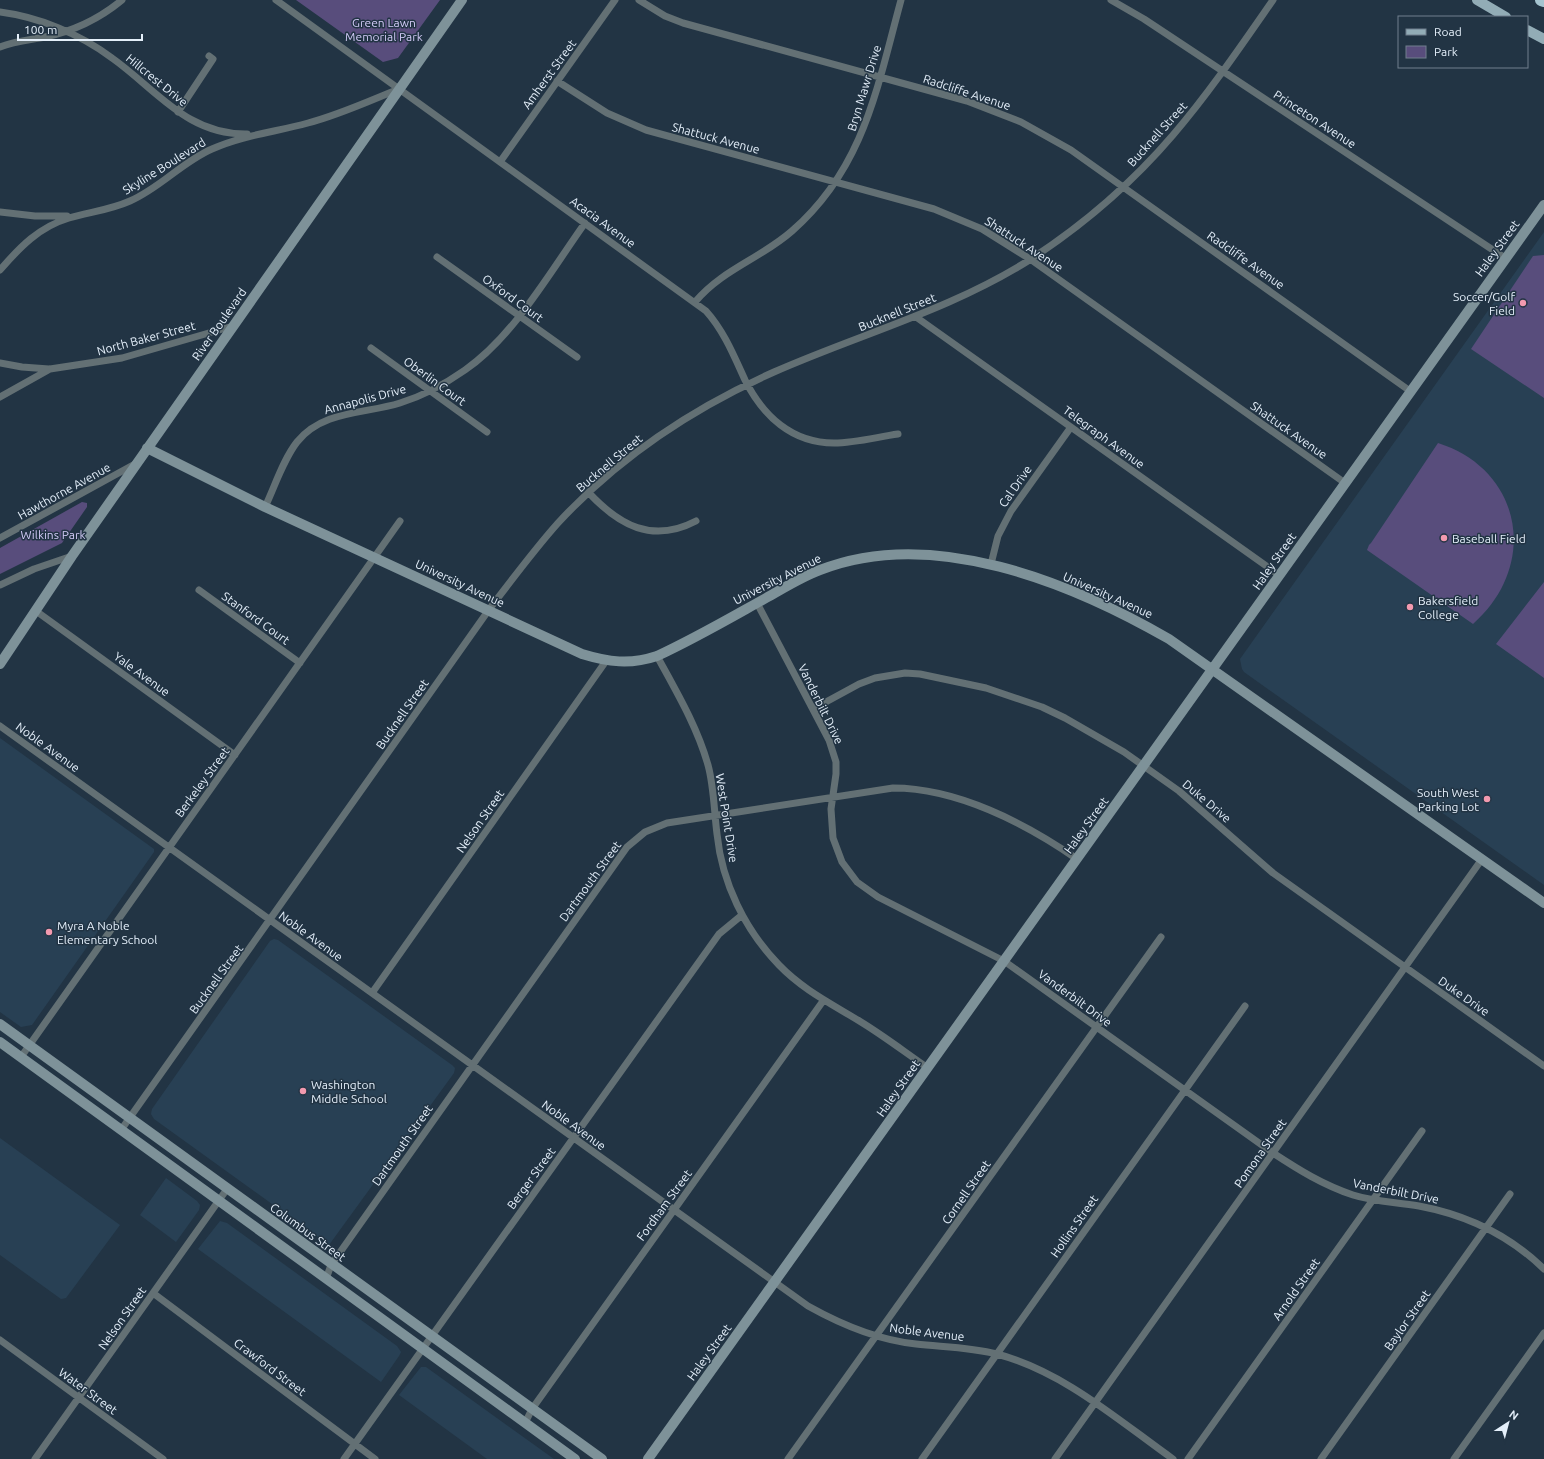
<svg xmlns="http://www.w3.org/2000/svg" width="1544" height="1459" font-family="Ubuntu,sans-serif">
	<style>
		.built { fill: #284054 }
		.green { fill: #584d7c }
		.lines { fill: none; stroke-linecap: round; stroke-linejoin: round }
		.street { stroke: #637074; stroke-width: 7 }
		.secondary { stroke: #7e9299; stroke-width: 10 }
		.primary { stroke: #92acb6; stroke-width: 10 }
		.highway { stroke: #a5c4d0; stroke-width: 12 }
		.poi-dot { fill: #f29aaf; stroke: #223444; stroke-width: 1.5 }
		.labels { text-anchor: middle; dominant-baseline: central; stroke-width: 3; stroke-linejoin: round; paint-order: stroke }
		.park-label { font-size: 12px; fill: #d2caf6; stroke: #223444 }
		.street-label { font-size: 12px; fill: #e4effa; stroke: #223444 }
		.poi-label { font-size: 12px; fill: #e4effa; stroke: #223444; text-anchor: start }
	</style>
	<rect width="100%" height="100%" fill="#223444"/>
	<!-- built -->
	<path class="built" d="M1544,232V885L1244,672L1242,669L1240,659Z
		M0,738L154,849V852L32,1025L21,1027L0,1012Z
		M274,939L278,940L452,1065L455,1068L454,1073L329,1245L154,1119L151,1114L152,1109L270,941Z
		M0,1138L120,1225L66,1298L61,1299L0,1255Z
		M166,1178L197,1201L200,1205L199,1210L176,1242L140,1215Z
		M220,1221L227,1223L397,1346L401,1352L399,1356L381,1382L198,1249Z
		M421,1367H426L554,1459H487L399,1395Z"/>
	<!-- green -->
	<path class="green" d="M296,0H440L398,58L383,62Z
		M1544,255V398L1471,349L1533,256Z
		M1438,443C1523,470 1539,566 1473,624L1367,550L1369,545L1371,543Z
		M82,502L87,503V507L62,543L0,574V548Z
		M1544,582V678L1496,644Z"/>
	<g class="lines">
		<!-- street -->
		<path class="street" d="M276,0L706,311C724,331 734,356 745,380C763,416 792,443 834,443C855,443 877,437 898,434
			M639,0L665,16L683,23L967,101L1021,122L1071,150L1410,391
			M1111,0L1144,19L1505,258
			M0,12C39,17 80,34 112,58C157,90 187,135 247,134
			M0,47C15,41 30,40 45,37C74,31 99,19 122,0
			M557,81L607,113L646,130L934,209L982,229L1030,259L1345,483
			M178,112L213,59L209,56
			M500,162L615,0
			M0,212L35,216H67
			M437,257L577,357
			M0,270C20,247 39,227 69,218C90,212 110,210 130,201C160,188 182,162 212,149C243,135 276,132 308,123C339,115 369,101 399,89
			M695,302C723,269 760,259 792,231C864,168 877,88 901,0
			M916,317L1279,575
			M371,348L487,432
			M0,363L22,367L49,369
			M0,397L50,369L122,358L233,326
			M589,493C619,525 652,544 696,521
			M265,507C275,486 283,460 297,442C323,410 365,414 400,403C423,396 445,384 465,370C514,336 550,272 585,223
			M0,538L135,464
			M991,564L998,536L1011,511L1071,427
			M0,585L34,569L72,556
			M199,590L300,663
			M757,603L829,740L836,762V774L831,809L833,838L842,862L857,882L878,897L1004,961L1273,1153C1299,1170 1323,1185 1353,1195C1375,1202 1397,1202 1419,1206C1467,1215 1509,1235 1544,1269
			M36,611L235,755
			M657,656C676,691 697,726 708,765C714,787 714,811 717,834C722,883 745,930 779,965C803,990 832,1004 861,1022C884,1036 906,1053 928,1068
			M813,709L859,684L875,678L905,673L920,674L986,688L1042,707L1065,718L1124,752L1179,791L1273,873L1544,1066
			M0,726L808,1306C842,1325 877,1340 916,1344C943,1347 970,1347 997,1354C1064,1372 1118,1420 1173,1459
			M372,993L606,661
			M21,1057L400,521
			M121,1130L488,611C511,581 533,551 558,523C618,458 693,408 774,372C860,334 951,310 1031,259C1083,225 1132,183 1173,135C1209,93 1241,46 1273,0
			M326,1279L331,1265L627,847L645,832L667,823L893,788C957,788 1025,823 1077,859
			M153,1293L375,1459
			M0,1340L163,1459
			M525,1423L532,1409L823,1001
			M35,1459L227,1189
			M344,1459L719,934L742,915
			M788,1459L1161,937
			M922,1459L1245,1006
			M1055,1459L1482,859
			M1188,1459L1422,1131
			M1321,1459L1510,1194
			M1454,1459L1544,1333"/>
		<!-- secondary -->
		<path class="secondary" d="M147,448L265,507L582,654C608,662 630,665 657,656C694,639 730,618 766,598C784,588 801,577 820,570C932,526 1070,582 1169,639L1544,903
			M0,664L72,556L462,0
			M0,1024L602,1459
			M0,1042L575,1459
			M648,1459L1544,205"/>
		<!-- primary -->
		<path class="primary" d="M1477,0L1506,17
			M1527,30L1544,39"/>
		<!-- highway -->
		<path class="highway" d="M1541,0L1544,1"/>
	</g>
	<!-- markers -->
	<g class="poi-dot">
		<circle cx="1523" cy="303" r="4"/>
		<circle cx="1444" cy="538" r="4"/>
		<circle cx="1410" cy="607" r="4"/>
		<circle cx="1487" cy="799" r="4"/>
		<circle cx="49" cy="932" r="4"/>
		<circle cx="303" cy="1091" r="4"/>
	</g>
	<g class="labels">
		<!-- park labels -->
		<g class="park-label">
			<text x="384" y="22">Green Lawn<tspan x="384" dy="14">Memorial Park</tspan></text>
			<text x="53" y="534">Wilkins Park</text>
		</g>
		<!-- street labels -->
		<g class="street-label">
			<text transform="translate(549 74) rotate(-54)">Amherst Street</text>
			<text transform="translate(157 80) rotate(39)">Hillcrest Drive</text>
			<text transform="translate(864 88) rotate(-73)">Bryn Mawr Drive</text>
			<text transform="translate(967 92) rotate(18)">Radcliffe Avenue</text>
			<text transform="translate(1315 119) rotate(33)">Princeton Avenue</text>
			<text transform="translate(1157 134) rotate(-48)">Bucknell Street</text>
			<text transform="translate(716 138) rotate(15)">Shattuck Avenue</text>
			<text transform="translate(164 166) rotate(-32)">Skyline Boulevard</text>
			<text transform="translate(603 222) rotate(36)">Acacia Avenue</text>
			<text transform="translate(1024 244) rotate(33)">Shattuck Avenue</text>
			<text transform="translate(1497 248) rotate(-54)">Haley Street</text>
			<text transform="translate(1246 260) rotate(35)">Radcliffe Avenue</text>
			<text transform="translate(513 298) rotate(36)">Oxford Court</text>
			<text transform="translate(897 312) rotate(-22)">Bucknell Street</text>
			<text transform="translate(219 324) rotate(-55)">River Boulevard</text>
			<text transform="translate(146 338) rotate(-15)">North Baker Street</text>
			<text transform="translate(435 381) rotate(36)">Oberlin Court</text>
			<text transform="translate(365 399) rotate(-15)">Annapolis Drive</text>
			<text transform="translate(1289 430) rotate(35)">Shattuck Avenue</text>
			<text transform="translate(1104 437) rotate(36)">Telegraph Avenue</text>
			<text transform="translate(609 463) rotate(-40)">Bucknell Street</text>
			<text transform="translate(1015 486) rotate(-55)">Cal Drive</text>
			<text transform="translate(64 491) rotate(-29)">Hawthorne Avenue</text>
			<text transform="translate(1274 561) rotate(-55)">Haley Street</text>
			<text transform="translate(777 579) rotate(-27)">University Avenue</text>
			<text transform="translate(460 583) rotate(25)">University Avenue</text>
			<text transform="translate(1108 595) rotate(24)">University Avenue</text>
			<text transform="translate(256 618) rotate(36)">Stanford Court</text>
			<text transform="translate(142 674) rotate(36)">Yale Avenue</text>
			<text transform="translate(821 704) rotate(64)">Vanderbilt Drive</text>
			<text transform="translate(402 714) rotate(-55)">Bucknell Street</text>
			<text transform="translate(48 747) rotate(36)">Noble Avenue</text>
			<text transform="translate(202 782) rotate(-54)">Berkeley Street</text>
			<text transform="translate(1207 801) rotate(40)">Duke Drive</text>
			<text transform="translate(727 818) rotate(81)">West Point Drive</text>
			<text transform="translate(480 821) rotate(-55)">Nelson Street</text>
			<text transform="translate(1086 825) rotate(-54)">Haley Street</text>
			<text transform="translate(590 881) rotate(-54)">Dartmouth Street</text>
			<text transform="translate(311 936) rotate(36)">Noble Avenue</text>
			<text transform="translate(216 979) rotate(-54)">Bucknell Street</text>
			<text transform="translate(1464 996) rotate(35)">Duke Drive</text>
			<text transform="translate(1075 998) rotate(36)">Vanderbilt Drive</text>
			<text transform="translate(898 1088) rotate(-55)">Haley Street</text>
			<text transform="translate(574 1125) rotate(36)">Noble Avenue</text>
			<text transform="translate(402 1145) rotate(-55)">Dartmouth Street</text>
			<text transform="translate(1260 1153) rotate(-55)">Pomona Street</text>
			<text transform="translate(531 1178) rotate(-54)">Berger Street</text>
			<text transform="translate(1396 1191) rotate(11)">Vanderbilt Drive</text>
			<text transform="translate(966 1192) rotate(-55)">Cornell Street</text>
			<text transform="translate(664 1205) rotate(-54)">Fordham Street</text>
			<text transform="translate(1074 1226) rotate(-55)">Hollins Street</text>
			<text transform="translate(308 1232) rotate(36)">Columbus Street</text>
			<text transform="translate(1296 1289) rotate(-55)">Arnold Street</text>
			<text transform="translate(122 1318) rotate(-55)">Nelson Street</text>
			<text transform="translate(1407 1320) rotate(-55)">Baylor Street</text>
			<text transform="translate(927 1332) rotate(7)">Noble Avenue</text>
			<text transform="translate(709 1352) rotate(-54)">Haley Street</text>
			<text transform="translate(270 1367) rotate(37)">Crawford Street</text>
			<text transform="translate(88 1391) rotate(36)">Water Street</text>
		</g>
		<!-- poi labels -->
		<g class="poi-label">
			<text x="1515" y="296" text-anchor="end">Soccer/Golf<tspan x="1515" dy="14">Field</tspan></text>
			<text x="1452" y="538">Baseball Field</text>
			<text x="1418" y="600">Bakersfield<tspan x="1418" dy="14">College</tspan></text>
			<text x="1479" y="792" text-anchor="end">South West<tspan x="1479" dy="14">Parking Lot</tspan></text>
			<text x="57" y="925">Myra A Noble<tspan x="57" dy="14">Elementary School</tspan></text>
			<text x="311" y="1084">Washington<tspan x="311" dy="14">Middle School</tspan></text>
		</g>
	</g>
	<!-- legend -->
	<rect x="1398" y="16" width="130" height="52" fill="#223444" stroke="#707f8d"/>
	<rect x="1406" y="29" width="20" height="6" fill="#92acb6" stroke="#707f8d"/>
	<text x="1434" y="36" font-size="12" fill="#e4effa">Road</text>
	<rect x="1406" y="46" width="20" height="12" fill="#584d7c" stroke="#707f8d"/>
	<text x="1434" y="56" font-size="12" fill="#e4effa">Park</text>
	<!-- north arrow -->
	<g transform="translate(1508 1423) rotate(36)" stroke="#223444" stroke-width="3" paint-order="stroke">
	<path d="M0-3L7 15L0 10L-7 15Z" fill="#e4effa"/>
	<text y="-6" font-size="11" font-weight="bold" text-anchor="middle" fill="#e4effa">N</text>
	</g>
	<!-- scale -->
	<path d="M18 34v6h124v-6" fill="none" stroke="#e4effa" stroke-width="2"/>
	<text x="24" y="34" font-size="12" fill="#e4effa" stroke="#223444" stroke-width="3" paint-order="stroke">100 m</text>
</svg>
